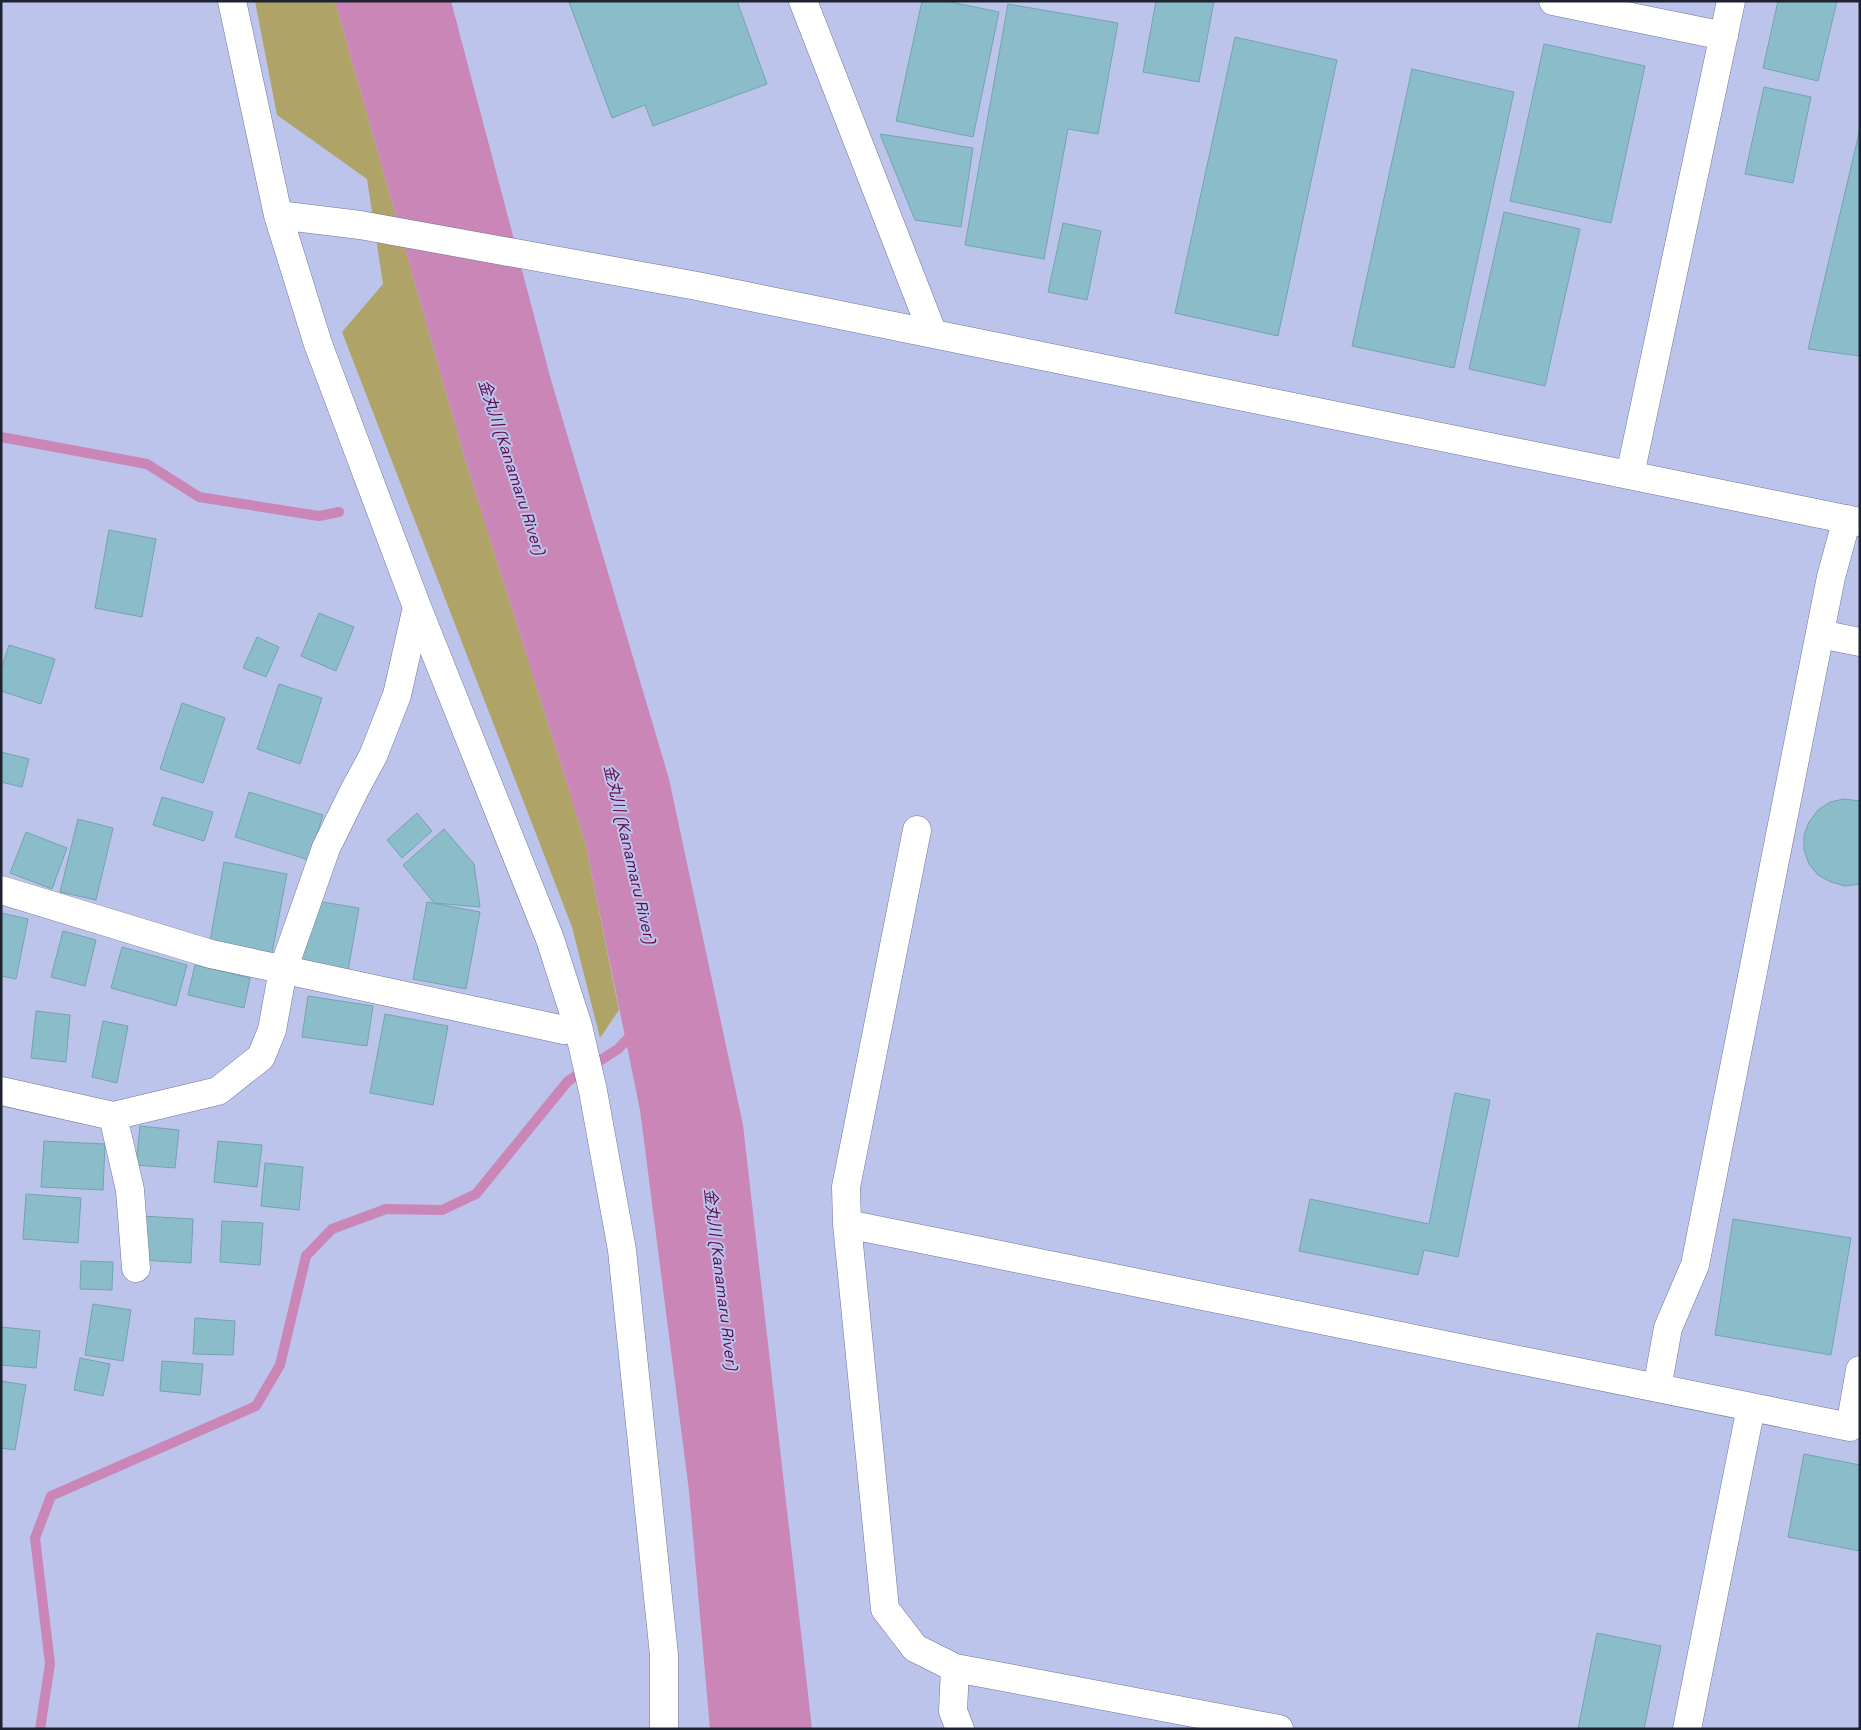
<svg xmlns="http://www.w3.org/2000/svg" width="1861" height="1730" font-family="'Space Grotesk','Noto Sans JP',sans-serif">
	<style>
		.green { fill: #b0a368 }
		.water { fill: #c986b6 }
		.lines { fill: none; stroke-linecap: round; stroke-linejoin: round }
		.stream { stroke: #c986b6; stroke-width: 10 }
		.building { fill: #8bbcca; stroke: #73a3b0 }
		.minor-casing { stroke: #6f7598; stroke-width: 29 }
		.minor { stroke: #fff; stroke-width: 28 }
		.labels { text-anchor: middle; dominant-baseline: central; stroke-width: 4; stroke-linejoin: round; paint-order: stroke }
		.water-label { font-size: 16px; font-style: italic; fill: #5c0b4d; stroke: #bdc4eb }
	</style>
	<rect width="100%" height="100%" fill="#bdc4eb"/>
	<!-- green -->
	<path class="green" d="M255,1H335L464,456L585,841L619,1010L600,1038L572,927L342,332L383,284L367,179L277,115Z"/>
	<!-- water -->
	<path class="water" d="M335,1H451L551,380L669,779L743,1125L812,1729H710L689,1491L640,1110L585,841L464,456Z"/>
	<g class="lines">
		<!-- stream -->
		<path class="stream" d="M1,437L147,464L199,497L319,516L339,512
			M40,1729L50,1664L35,1538L51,1496L256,1406L280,1365L306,1256L332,1229L386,1209L442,1210L476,1194L568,1081L618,1049L635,1031"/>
	</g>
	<!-- building -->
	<path class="building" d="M573,1H737L767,84L653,126L645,105L612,118L569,2Z
		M922,1H946L999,12L973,137L896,121Z
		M1156,1H1214L1199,82L1143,72Z
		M1778,1H1837L1818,81L1763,68Z
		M1008,4L1118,23L1098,134L1068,129L1044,259L965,245Z
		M1235,37L1337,60L1278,336L1175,313Z
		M1544,44L1645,66L1611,223L1510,201Z
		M1412,69L1514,92L1454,368L1352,346Z
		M1764,87L1811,97L1793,183L1745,174Z
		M1860,129V356L1808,349Z
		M880,134L973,148L961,227L915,220Z
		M1504,212L1580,229L1545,386L1469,369Z
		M1063,223L1101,231L1087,300L1048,292Z
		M109,530L156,539L142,617L95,608Z
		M319,613L354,627L336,671L301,656Z
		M257,637L279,647L266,677L243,668Z
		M9,645L55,659L41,704L1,691V670Z
		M279,684L322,698L300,764L257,749Z
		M182,703L225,718L203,783L160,769Z
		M1,752L29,759L22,787L1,782Z
		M249,792L323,815L309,860L235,837Z
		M162,797L213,812L204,841L153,825Z
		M1844,799L1860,801V884L1845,886L1831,882L1818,875L1809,864L1804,850V835L1809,822L1818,810L1830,802Z
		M417,813L432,831L402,858L387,840Z
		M78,819L113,828L96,900L60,892Z
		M444,829L474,864L480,907L434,903L403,865Z
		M26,832L67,848L52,889L10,873Z
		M224,862L287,874L272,953L210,941Z
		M311,900L359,908L348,971L300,962Z
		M427,902L480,912L466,989L413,979Z
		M1,913L28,919L16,979L1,976Z
		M63,931L96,940L85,986L51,977Z
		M122,947L187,965L176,1006L111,988Z
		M195,965L250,978L244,1008L188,995Z
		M308,996L373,1006L367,1046L302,1037Z
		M36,1011L70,1015L66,1062L31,1058Z
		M385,1014L448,1026L433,1105L370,1093Z
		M103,1021L128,1026L117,1083L92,1077Z
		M1455,1093L1490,1100L1458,1257L1424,1250L1418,1275L1299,1251L1310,1199L1429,1224Z
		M140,1126L179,1130L175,1168L136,1165Z
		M44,1141L105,1144L103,1190L41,1187Z
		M218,1141L262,1145L257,1187L214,1182Z
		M265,1163L303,1167L299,1210L261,1206Z
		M26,1194L81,1198L78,1243L23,1239Z
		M142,1216L193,1219L191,1263L140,1260Z
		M1733,1219L1851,1238L1831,1355L1715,1335Z
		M222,1221L263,1223L260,1265L220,1262Z
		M81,1261L113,1262L112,1290L80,1289Z
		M93,1304L131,1310L123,1361L85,1355Z
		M195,1318L235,1321L233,1355L193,1354Z
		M1,1327L40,1331L36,1368L1,1365Z
		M80,1358L110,1364L103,1396L74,1390Z
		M162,1361L203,1364L200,1395L160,1391Z
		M1,1381L26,1385L15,1450L1,1448Z
		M1804,1454L1860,1465V1551L1788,1537Z
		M1597,1633L1661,1646L1644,1729H1578Z"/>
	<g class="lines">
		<defs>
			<path id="minor" d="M232,1L278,215L318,344L417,607L550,939L578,1026L593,1091L622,1250L664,1655V1729
				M803,1L933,334
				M1553,1L1724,36
				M278,215L360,225L697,286L1860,522
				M1630,475L1731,1
				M1820,634L1860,642
				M917,830L846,1187L847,1224L885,1609L915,1648L955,1668L1279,1729
				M1,890L211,954L564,1030L578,1026
				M1,1091L113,1116L218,1091L261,1057L272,1030L283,970L326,848L355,789L373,756L397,695L417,607
				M113,1116L130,1190L136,1268
				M847,1224L1850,1427L1860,1370
				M1657,1388L1668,1328L1695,1265L1831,577L1847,519
				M955,1668L953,1711L960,1729
				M1687,1729L1751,1407"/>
		</defs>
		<!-- minor casing -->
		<use href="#minor" class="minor-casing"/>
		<!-- minor -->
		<use href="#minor" class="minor"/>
	</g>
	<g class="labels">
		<!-- water labels -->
		<g class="water-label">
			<text transform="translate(512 467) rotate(72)">金丸川 (Kanamaru River)</text>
			<text transform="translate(630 854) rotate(77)">金丸川 (Kanamaru River)</text>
			<text transform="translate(721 1279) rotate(83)">金丸川 (Kanamaru River)</text>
		</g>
	</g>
	<!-- border -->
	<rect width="1861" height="1730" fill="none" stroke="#1f2230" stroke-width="5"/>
</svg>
